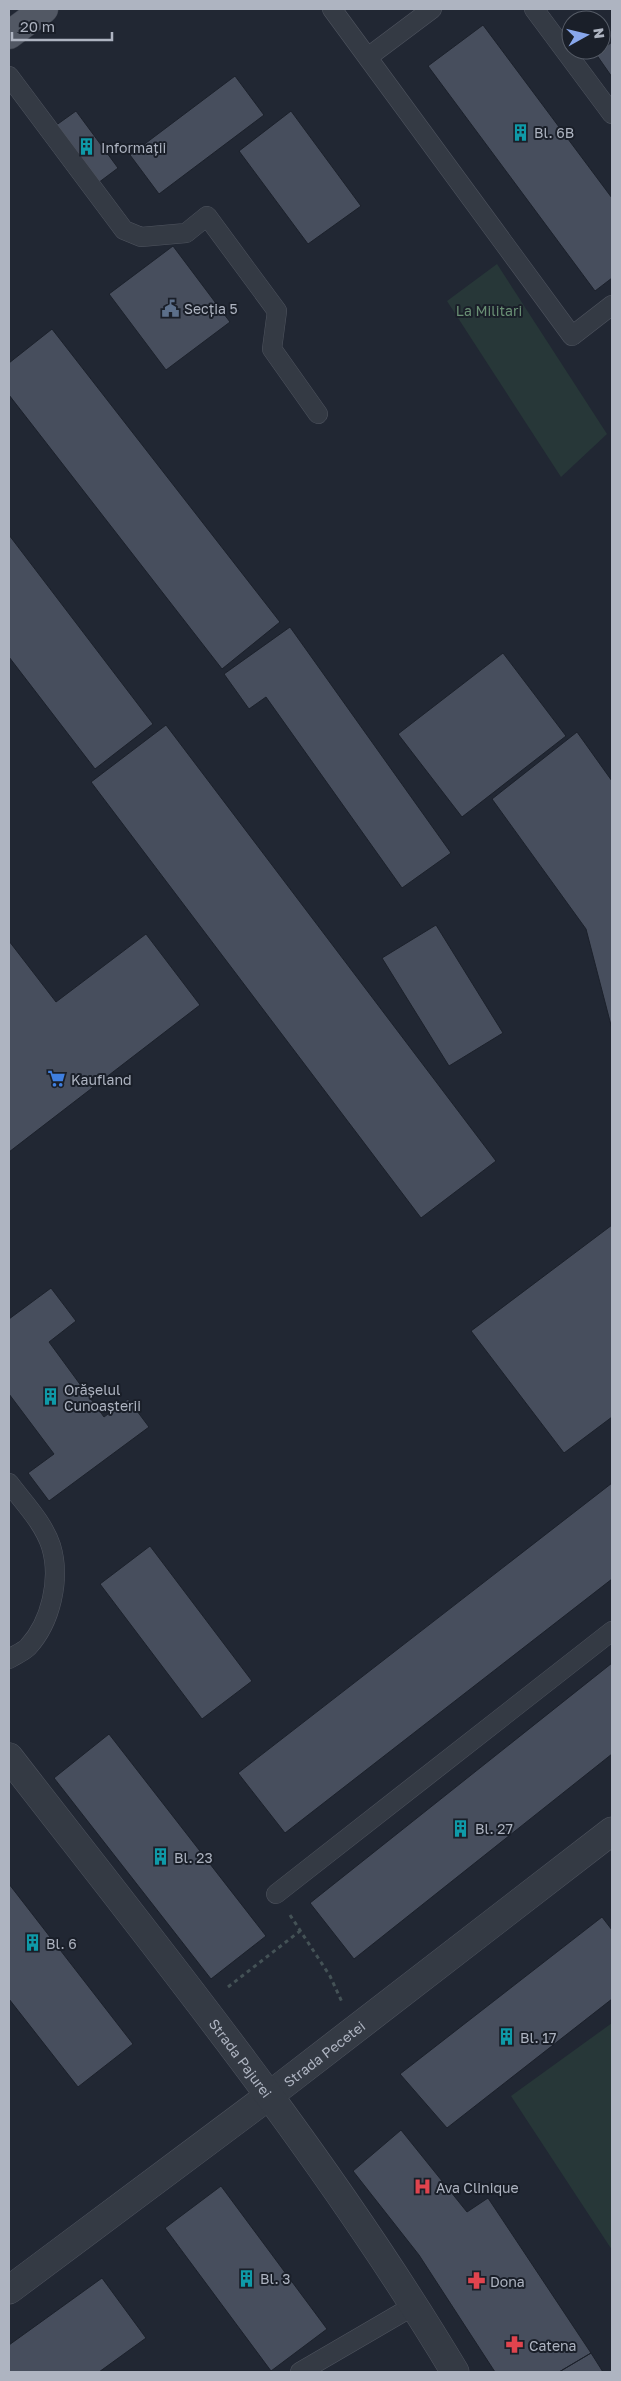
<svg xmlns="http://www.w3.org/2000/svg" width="621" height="2381" font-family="'Golos Text',sans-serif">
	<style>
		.green { fill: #273738 }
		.building { fill: #474e5d; stroke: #1c212b }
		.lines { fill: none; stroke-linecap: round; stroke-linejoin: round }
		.service-casing { stroke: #4f545f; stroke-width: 20 }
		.minor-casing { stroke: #4f545f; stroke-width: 29 }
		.tertiary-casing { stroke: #4f545f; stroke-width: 29 }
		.primary-casing { stroke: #3e434e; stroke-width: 29 }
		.path { stroke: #445256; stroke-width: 3; stroke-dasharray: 4 4; stroke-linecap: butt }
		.service { stroke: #343a44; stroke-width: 19 }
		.minor { stroke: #343a44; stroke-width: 28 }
		.tertiary { stroke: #343a44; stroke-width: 28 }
		.primary { stroke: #525864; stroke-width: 28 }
		.labels { text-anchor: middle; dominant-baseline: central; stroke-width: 4; stroke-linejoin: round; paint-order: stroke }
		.poi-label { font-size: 14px; fill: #aeb4c1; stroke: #1a1f29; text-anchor: start }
		.park-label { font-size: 14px; fill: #698f74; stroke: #1a1f29 }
		.street-label { font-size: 14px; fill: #aeb4c1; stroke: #1a1f29 }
	</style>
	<rect width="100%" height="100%" fill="#212733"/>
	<!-- green -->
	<path class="green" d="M497,264L607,434L561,477L447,301Z
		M612,2023V2250L511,2096Z"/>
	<!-- building -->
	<path class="building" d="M483,25L612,198V278L595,291L428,66Z
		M612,42V77L596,54Z
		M235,76L264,115L159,194L130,155Z
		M76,111L118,168L98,183L55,126Z
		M291,111L361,206L308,244L239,151Z
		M173,246L230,322L166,370L109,294Z
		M52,329L280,622L222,669L9,395V363Z
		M9,535L153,724L95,769L9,657Z
		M290,627L451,853L402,888L266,697L249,709L224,674Z
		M503,653L566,736L462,817L398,734Z
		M166,725L496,1161L421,1218L91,782Z
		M577,732L612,781V1029L586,929L492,799Z
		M436,925L503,1033L449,1066L382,958Z
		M146,934L200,1005L9,1152V941L56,1002Z
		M612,1225V1417L564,1453L471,1331Z
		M51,1288L76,1321L49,1342L104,1417L128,1399L149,1427L49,1501L28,1473L54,1454L9,1394V1319Z
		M612,1483V1579L285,1833L238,1773Z
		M150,1546L252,1681L202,1719L100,1584Z
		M612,1663V1754L354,1959L310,1903Z
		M109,1734L266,1936L211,1979L54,1778Z
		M9,1884L133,2044L78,2087L9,1999Z
		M602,1917L612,1930V1999L447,2128L400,2074Z
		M401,2130L467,2212L488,2198L591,2353L559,2372H495L419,2255L353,2171Z
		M221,2186L327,2329L271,2371L165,2228Z
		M102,2278L146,2338L99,2372H9V2345Z
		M591,2353L603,2372H559Z"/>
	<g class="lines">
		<defs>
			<path id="service" d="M332,9L572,336L612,305
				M534,9L612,114
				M368,57L432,9
				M9,76L124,230L141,237L186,233L207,216L277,311L272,349L318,414
				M9,1483C24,1503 43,1522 51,1546C61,1579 51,1622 28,1647C23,1652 15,1655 9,1659
				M276,1894L612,1631
				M300,2372L415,2305"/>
			<g id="minor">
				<path id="s1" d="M9,2290L270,2095L612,1831"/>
			</g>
			<g id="tertiary">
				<path id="s2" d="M9,1757C164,1957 325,2155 455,2372"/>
			</g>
			<path id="primary" d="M9,35L44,9"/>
		</defs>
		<!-- service casing -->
		<use href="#service" class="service-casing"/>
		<!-- minor casing -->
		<use href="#minor" class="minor-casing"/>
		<!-- tertiary casing -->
		<use href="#tertiary" class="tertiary-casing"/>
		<!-- primary casing -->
		<use href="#primary" class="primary-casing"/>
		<!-- path -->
		<path class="path" d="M290,1915L330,1976L342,2002
			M228,1987L300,1931"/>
		<!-- service -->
		<use href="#service" class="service"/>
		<!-- minor -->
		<use href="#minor" class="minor"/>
		<!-- tertiary -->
		<use href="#tertiary" class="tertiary"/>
		<!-- primary -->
		<use href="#primary" class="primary"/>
	</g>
	<!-- icons -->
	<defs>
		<symbol id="building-bare" viewBox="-9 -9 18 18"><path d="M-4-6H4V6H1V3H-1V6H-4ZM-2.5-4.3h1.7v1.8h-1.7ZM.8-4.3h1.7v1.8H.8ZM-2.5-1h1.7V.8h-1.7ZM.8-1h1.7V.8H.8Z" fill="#0f9aa8" stroke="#1a1f29" stroke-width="2.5" paint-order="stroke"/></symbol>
		<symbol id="civic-bare" viewBox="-9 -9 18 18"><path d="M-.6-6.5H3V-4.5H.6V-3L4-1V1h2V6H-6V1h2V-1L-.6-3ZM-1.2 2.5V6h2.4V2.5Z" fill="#5c6f8a" stroke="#1a1f29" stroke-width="2.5" paint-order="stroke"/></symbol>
		<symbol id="supermarket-bare" viewBox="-9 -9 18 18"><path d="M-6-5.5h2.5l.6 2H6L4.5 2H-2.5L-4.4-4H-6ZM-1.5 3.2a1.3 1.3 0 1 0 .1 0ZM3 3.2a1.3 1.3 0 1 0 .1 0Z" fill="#3f7fe0" stroke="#1a1f29" stroke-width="2.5" paint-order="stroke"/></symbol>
		<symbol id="hospital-bare" viewBox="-9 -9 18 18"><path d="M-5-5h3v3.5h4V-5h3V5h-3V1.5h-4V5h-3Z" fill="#e0444e" stroke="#1a1f29" stroke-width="2.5" paint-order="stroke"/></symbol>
		<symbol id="pharmacy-bare" viewBox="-9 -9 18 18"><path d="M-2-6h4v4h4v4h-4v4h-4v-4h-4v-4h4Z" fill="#e0444e" stroke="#1a1f29" stroke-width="2.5" paint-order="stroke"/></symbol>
	</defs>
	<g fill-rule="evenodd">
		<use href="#building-bare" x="508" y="120" width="25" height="25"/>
		<use href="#building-bare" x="74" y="134" width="25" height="25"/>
		<use href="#civic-bare" x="158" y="296" width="25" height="25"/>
		<use href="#supermarket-bare" x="44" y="1066" width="25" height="25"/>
		<use href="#building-bare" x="38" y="1384" width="25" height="25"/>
		<use href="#building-bare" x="448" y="1816" width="25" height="25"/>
		<use href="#building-bare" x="148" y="1844" width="25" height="25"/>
		<use href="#building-bare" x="20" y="1930" width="25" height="25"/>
		<use href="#building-bare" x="494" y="2024" width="25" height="25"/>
		<use href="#hospital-bare" x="410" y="2174" width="25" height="25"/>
		<use href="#building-bare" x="234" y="2266" width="25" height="25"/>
		<use href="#pharmacy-bare" x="464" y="2268" width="25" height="25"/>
		<use href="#pharmacy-bare" x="502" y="2332" width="25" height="25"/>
	</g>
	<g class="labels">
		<!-- poi labels -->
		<g class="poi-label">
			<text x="534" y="132">Bl. 6B</text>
			<text x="101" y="147">Informații</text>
			<text x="184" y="308">Secția 5</text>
			<text x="71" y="1079">Kaufland</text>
			<text x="64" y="1389">Orășelul<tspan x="64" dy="16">Cunoașterii</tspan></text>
			<text x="475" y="1828">Bl. 27</text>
			<text x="174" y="1857">Bl. 23</text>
			<text x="46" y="1943">Bl. 6</text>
			<text x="520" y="2037">Bl. 17</text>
			<text x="436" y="2187">Ava Clinique</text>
			<text x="260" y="2278">Bl. 3</text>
			<text x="490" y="2281">Dona</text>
			<text x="529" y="2345">Catena</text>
		</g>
		<!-- park labels -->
		<g class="park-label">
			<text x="489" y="310">La Militari</text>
		</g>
		<!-- street labels -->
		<g class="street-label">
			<text stroke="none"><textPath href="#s1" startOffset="394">Strada Pecetei</textPath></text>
			<text stroke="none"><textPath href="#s2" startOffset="380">Strada Pajurei</textPath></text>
		</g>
	</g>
	<!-- border -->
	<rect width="621" height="2381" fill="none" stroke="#aeb4c1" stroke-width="20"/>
	<!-- north arrow -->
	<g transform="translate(586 35) rotate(82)"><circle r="24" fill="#1a1f29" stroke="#555b66"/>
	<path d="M0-4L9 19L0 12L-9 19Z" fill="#88a7ec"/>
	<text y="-8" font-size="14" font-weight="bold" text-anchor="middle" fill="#aeb4c1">N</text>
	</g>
	<!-- scale -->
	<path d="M12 32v8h100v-8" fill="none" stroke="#aeb4c1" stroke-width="2.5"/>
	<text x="20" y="32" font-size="15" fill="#aeb4c1" stroke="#1a1f29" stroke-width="4" paint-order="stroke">20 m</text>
</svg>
